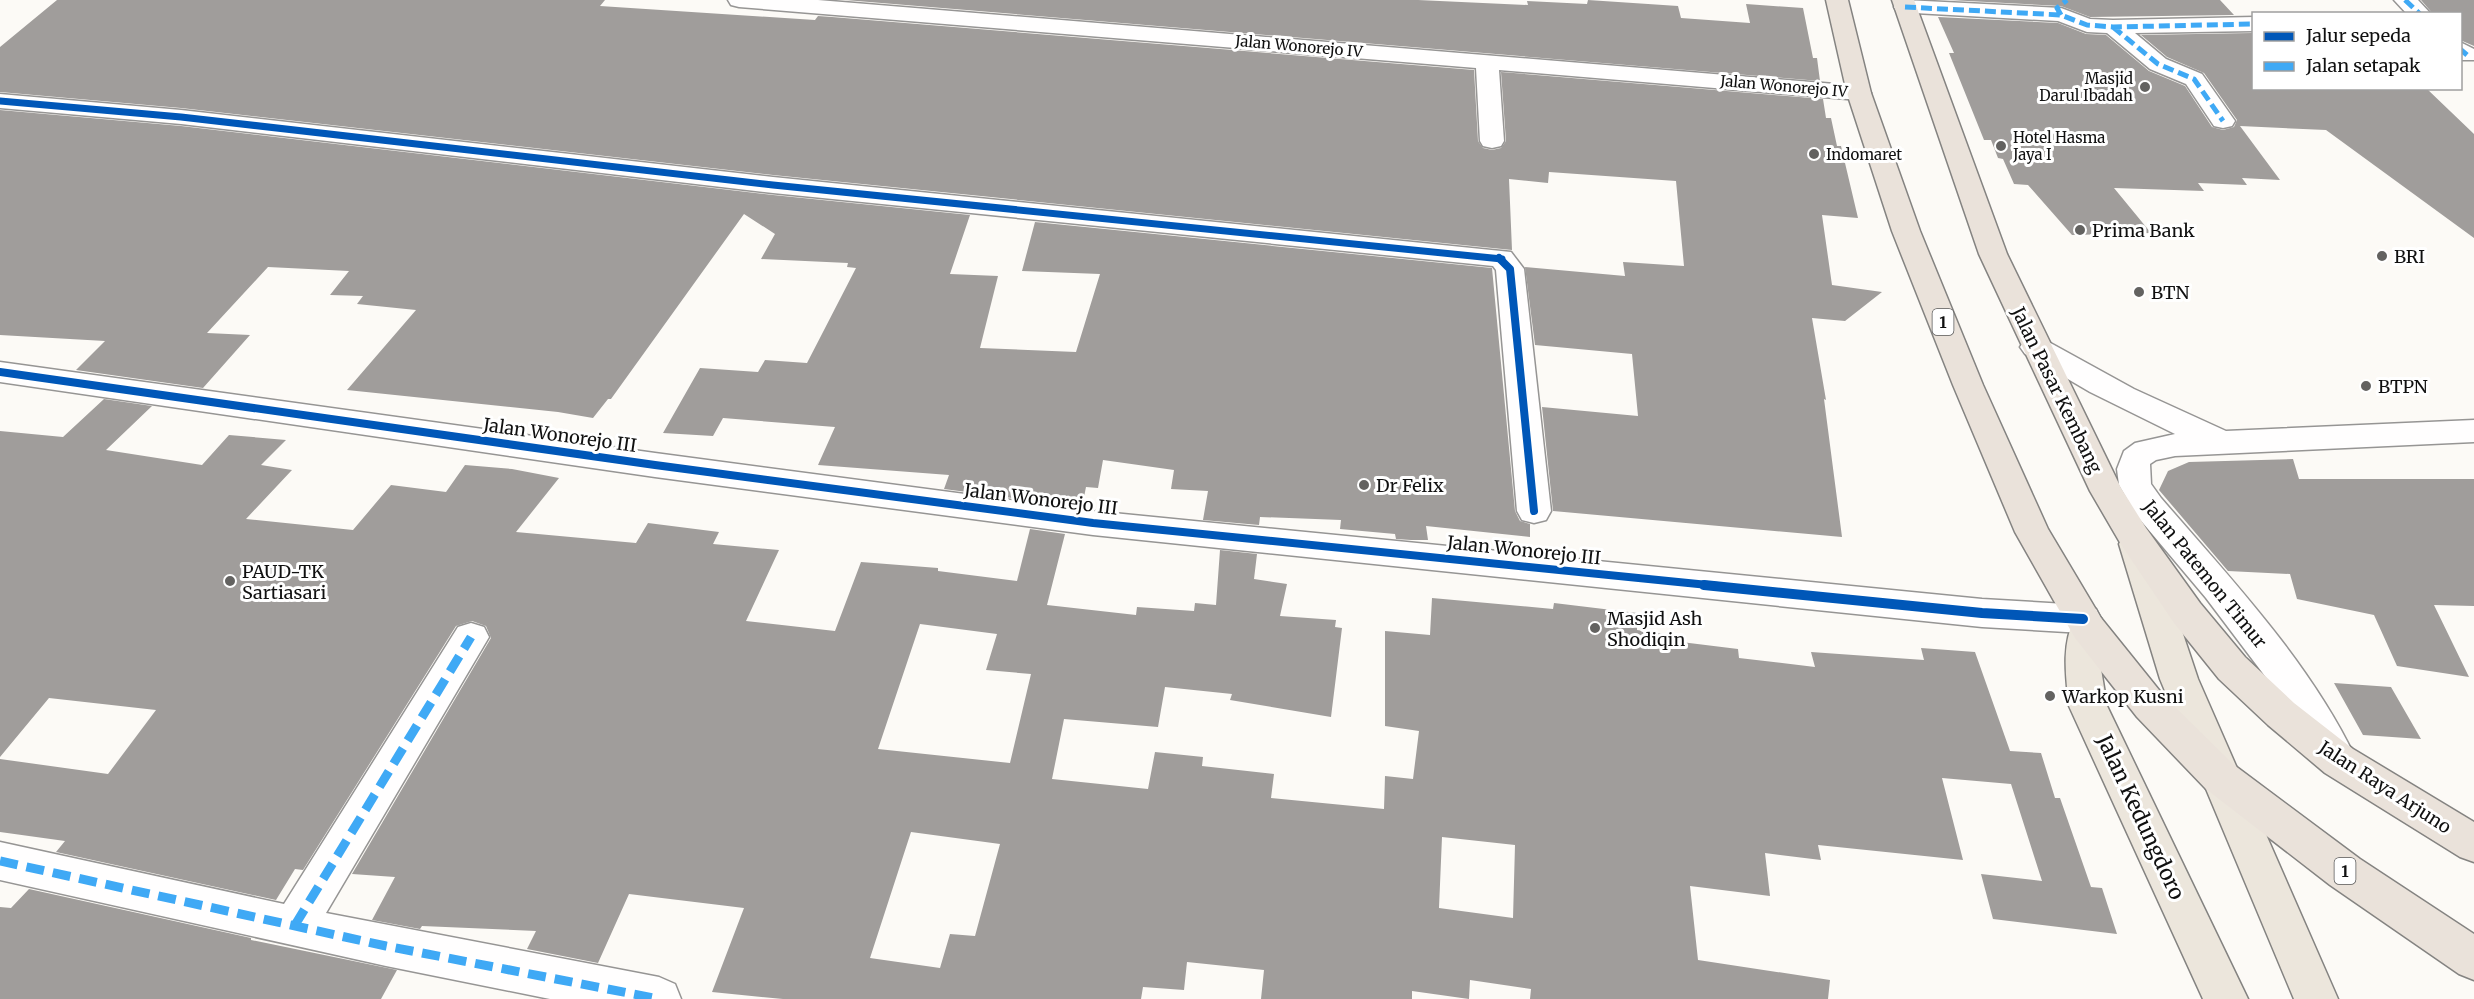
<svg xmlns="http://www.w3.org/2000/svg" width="2474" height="999" font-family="Merriweather,serif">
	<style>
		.building { fill: #a09d9b; fill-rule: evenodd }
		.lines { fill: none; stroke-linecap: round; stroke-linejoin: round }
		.minor-casing { stroke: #969594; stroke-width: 3 }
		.primary-casing { stroke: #848381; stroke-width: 3 }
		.trunk-casing { stroke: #848381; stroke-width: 3 }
		.minor { fill: #fffefe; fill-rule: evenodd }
		.primary { fill: #ece6dc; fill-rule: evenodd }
		.trunk { fill: #eae2da; fill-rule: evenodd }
		.quiet-far1 { stroke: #3fa9f5; stroke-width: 5; stroke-dasharray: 11 5; stroke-linecap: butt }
		.quiet { stroke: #3fa9f5; stroke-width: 9; stroke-dasharray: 18 9; stroke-linecap: butt }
		.cycleway-far2-casing { stroke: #fff; stroke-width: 10 }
		.cycleway-far1-casing { stroke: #fff; stroke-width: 12 }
		.cycleway-casing { stroke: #fff; stroke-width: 14 }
		.cycleway-far2 { stroke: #0057b8; stroke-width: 7 }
		.cycleway-far1 { stroke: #0057b8; stroke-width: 8 }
		.cycleway { stroke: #0057b8; stroke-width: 10 }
		.poi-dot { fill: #636260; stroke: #fff; stroke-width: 2 }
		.labels { text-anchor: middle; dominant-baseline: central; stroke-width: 6; stroke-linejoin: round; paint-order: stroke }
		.far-street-label { font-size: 15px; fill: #101010; stroke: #fff }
		.far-poi-label { font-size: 15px; fill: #101010; stroke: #fff; text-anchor: start }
		.shield { fill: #fff; stroke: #585858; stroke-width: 1.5 }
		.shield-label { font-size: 16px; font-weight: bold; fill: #101010 }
		.poi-label { font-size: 18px; fill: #101010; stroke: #fff; text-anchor: start }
		.street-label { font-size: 18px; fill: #101010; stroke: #fff }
		.near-street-label { font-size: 21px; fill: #101010; stroke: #fff }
	</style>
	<rect width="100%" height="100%" fill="#fcfaf6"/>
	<!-- building -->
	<path class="building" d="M57,0H605L600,6L815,20L818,16L832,17L1474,70L1478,141L1483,148L1492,150L1501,148L1506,141L1501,72L1823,99L1826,118H1831L1837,146H1841L1858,218L1822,215L1832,285L1882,292L1845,321L1812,318L1826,400L1824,399L1842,537L1553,511L1542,407L1638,416L1632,354L1535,345L1525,267L1625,276L1623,262L1684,266L1676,181L1549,172L1548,183L1509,179L1512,250L773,175L181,108L0,92V47Z
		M845,0H1418L1528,5L1527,1L1587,4L1588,0L1678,6L1681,18L1750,23L1746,4L1803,8L1813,58H1817L1820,81Z
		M1949,0H2220L2234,15L2090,17L2061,6Z
		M2421,0H2474V46L2460,40V14H2433Z
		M1938,17L2058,23L2086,34L2106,35L2149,71L2185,86L2212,127L2223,130L2234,127L2237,120L2204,73L2167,57L2141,35L2252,33L2253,88H2426L2474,134V238L2326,130L2240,126L2280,180L2242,178L2247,185L2198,183L2204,191L2114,188L2151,233L2072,235L2028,185L2014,184L2003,159L1998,158L1991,140H1984L1949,53H1954Z
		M0,110L181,126L773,195L970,215L950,274L998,276L980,348L1076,352L1100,274L1022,271L1035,222L1492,268L1515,511L1520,521L1530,524V537L1426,526L1428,540H1411L1396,539L1395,534L1340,529L1341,520L1260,517L1259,525L1203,520L1208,491L1171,489L1174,470L1103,460L1098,488L1086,487L1082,507L944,489L949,475L818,465L835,427L723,418L713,436L663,433L700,368L758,372L765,360L807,363L856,268L847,267L848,263L761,259L775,234L744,214L611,399H608L593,418L558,412L347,390L416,310L357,304L363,296L330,295L349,271L268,267L207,333L250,335L203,388L76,370L105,341L0,335Z
		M104,399L152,406L106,450L202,465L229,435L286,440L261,465L292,470L246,519L353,530L391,485L446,492L465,465L512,469L559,478L516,532L636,543L648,523L719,532L713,544L779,550L746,621L835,631L861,562L938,568V571L1017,581L1030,529L1065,534L1047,605L1136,615L1137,607L1194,611L1195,603L1216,605L1220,550L1257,554L1254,579L1287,584L1280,616L1336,620L1335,627L1342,628L1331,717L1230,700L1232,694L1165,687L1158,727L1064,719L1052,779L1148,789L1155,752L1203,757L1202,766L1274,774L1271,798L1384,809L1385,776L1413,779L1419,731L1385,726V631L1430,635L1432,598L1553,609L1554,603L1637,613V630L1672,635L1673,641L1738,649L1739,658L1815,667L1811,652L1924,660L1921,648L1975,652L2010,751L2041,753L2055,798H2060L2091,887L2102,888L2117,934L1993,919L1981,874L2042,881L2011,784L1942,778L1963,860L1818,845L1821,860L1765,853L1770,896L1690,886L1698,960L1830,980L1828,999H1530L1531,989L1470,980L1469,999L1412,991V999H1261L1264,970L1187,962L1184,990L1143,987L1141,999H783L712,992L744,908L629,894L598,963L527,949L536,931L422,926L420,929L372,920L395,877L352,874L491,638L486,626L472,621L456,626L303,870L295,869L276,900L56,852L65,841L0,832V759L108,774L156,710L49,698L0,757V431L63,437ZM920,624L997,634L986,670L1031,674L1010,763L878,749ZM911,832L1000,844L975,936L950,934L940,968L870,958ZM1442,837L1515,845L1513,918L1439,908Z
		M2293,459L2299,479H2474V606L2434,605L2469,677L2397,666L2374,615L2297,599L2290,574L2228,571L2159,490L2168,471L2189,462Z
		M2334,683L2391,687L2421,739L2363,735Z
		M29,889L251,938V940L397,970L381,999H0V907L11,908Z"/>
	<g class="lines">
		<defs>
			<path id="minor" d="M728,0H818L1859,86L1867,88L1871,93L1867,98L1859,100L1499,70L1504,141L1501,146L1492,148L1483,146L1480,141L1476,68L739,7L731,5Z
				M1905,0L2061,8L2090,19L2113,20L2254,17V31L2135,33L2166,59L2202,74L2235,121L2232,126L2223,128L2214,126L2186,84L2150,69L2107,33L2087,32L2058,21L1897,12L1894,7L1897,2Z
				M2394,0H2418L2431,14H2407Z
				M2460,42L2474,49V60H2460Z
				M0,94L181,110L773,177L1511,252L1524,269L1551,511L1546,520L1534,523L1522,520L1517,511L1496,270L1493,266L773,193L181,124L0,108Z
				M2035,337L2045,340L2134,389L2226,431L2474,420V442L2175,456L2156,460L2150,464L2151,484L2161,498C2230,578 2309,661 2355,757L2350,769L2336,774L2322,769L2286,704L2206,598L2137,516L2119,485L2117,469L2124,451L2135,443L2175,434L2090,392L2025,354L2020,347L2025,340Z
				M0,362L655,453L1093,511L1982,599L2083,605L2096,609L2101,619L2096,629L2083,633L1982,627L1093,535L655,477L0,382Z
				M471,623L484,627L489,637L326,913L659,977L675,984L681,999H550L386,966L0,880V842L284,904L458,627Z"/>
			<path id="primary" d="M2136,531L2148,535L2153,544L2198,679L2338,999H2294L2160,679L2119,544L2124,535Z
				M2088,614L2101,618L2106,628L2101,669L2107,706L2248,999H2203L2069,706C2066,677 2061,645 2075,618Z"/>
			<path id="trunk" d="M1826,0H1848L1871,93L1920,231L1983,385L2048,529L2101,618L2163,695L2234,765L2360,859L2474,934V980L2459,974L2330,885L2206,789L2137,717L2075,638L2015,532L1953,385L1892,231L1847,93Z
				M1892,0H1914L2007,254L2121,488L2146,528L2200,603L2245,657L2294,703L2353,749L2474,822V862L2460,857L2325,773L2268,725L2219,679L2174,623L2122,546L2090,491L1979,254Z"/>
		</defs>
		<!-- minor casing -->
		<use href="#minor" class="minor-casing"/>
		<!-- primary casing -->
		<use href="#primary" class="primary-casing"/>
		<!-- trunk casing -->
		<use href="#trunk" class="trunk-casing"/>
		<!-- minor -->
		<use href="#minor" class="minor"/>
		<!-- primary -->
		<use href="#primary" class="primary"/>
		<!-- trunk -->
		<use href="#trunk" class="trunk"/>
		<!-- quiet-far1 -->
		<path class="quiet-far1" d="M2405,0L2420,14
			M1905,7L2061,15L2087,25L2113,27L2254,24
			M2061,15L2057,8L2067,0
			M2113,27L2158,64L2194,79L2223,121
			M2460,49L2467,55"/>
		<!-- quiet -->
		<path class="quiet" d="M0,861L386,946L659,999
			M295,925L471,637"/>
		<defs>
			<path id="cycleway-far2" d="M0,101L181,117L773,185L1502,259"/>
			<path id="cycleway-far1" d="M1499,258L1510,269L1534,511
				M0,372L655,465L1093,523L1718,586"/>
			<path id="cycleway" d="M1704,585L1982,613L2083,619"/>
		</defs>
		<!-- cycleway-far2 casing -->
		<use href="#cycleway-far2" class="cycleway-far2-casing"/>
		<!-- cycleway-far1 casing -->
		<use href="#cycleway-far1" class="cycleway-far1-casing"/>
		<!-- cycleway casing -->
		<use href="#cycleway" class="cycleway-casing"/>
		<!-- cycleway-far2 -->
		<use href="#cycleway-far2" class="cycleway-far2"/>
		<!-- cycleway-far1 -->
		<use href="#cycleway-far1" class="cycleway-far1"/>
		<!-- cycleway -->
		<use href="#cycleway" class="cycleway"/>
	</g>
	<!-- markers -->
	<g class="poi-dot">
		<circle cx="2145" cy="87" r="6"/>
		<circle cx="2001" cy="146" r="6"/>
		<circle cx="1814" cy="154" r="6"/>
		<circle cx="2080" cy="230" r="6"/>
		<circle cx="2382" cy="256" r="6"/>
		<circle cx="2139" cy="292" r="6"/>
		<circle cx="2366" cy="386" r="6"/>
		<circle cx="1364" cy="485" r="6"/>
		<circle cx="230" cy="581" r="6"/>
		<circle cx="1595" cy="628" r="6"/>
		<circle cx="2050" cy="696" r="6"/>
	</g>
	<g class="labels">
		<!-- far-street labels -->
		<g class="far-street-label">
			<text transform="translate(1299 46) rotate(5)">Jalan Wonorejo IV</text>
			<text transform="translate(1784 86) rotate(5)">Jalan Wonorejo IV</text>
		</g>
		<!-- far-poi labels -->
		<g class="far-poi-label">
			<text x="2133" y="78" text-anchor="end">Masjid<tspan x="2133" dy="17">Darul Ibadah</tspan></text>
			<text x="2013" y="137">Hotel Hasma<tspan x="2013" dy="17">Jaya I</tspan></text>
			<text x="1826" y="154">Indomaret</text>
		</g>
		<!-- shield labels -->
		<g class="shield">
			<rect x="1932.5" y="309" width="21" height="26" rx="4.5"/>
			<rect x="2334.5" y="858" width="21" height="26" rx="4.5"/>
		</g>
		<g class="shield-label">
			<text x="1943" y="322">1</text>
			<text x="2345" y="871">1</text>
		</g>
		<!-- poi labels -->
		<g class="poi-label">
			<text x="2092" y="230">Prima Bank</text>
			<text x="2394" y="256">BRI</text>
			<text x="2151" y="292">BTN</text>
			<text x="2378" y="386">BTPN</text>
			<text x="1376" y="485">Dr Felix</text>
			<text x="242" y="571">PAUD-TK<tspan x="242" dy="21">Sartiasari</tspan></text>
			<text x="1607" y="618">Masjid Ash<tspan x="1607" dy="21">Shodiqin</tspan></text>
			<text x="2062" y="696">Warkop Kusni</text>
		</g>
		<!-- street labels -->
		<g class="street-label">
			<text transform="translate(2057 390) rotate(64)">Jalan Pasar Kembang</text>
			<text transform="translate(560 435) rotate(8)">Jalan Wonorejo III</text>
			<text transform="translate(1041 499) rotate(7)">Jalan Wonorejo III</text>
			<text transform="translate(1524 550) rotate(6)">Jalan Wonorejo III</text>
			<text transform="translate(2205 574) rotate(51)">Jalan Patemon Timur</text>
			<text transform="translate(2385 787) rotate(33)">Jalan Raya Arjuno</text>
		</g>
		<!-- near-street labels -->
		<g class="near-street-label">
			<text transform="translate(2141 817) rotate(65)">Jalan Kedungdoro</text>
		</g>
	</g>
	<!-- legend -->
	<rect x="2252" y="12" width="210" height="78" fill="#ffffff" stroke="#9f9f9f" stroke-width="1.5"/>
	<rect x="2264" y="32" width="30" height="9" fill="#0057b8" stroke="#9f9f9f" stroke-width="1.5"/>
	<text x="2306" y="42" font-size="18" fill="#101010">Jalur sepeda</text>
	<rect x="2264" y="62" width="30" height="9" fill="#3fa9f5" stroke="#9f9f9f" stroke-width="1.5"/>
	<text x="2306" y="72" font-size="18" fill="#101010">Jalan setapak</text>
</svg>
